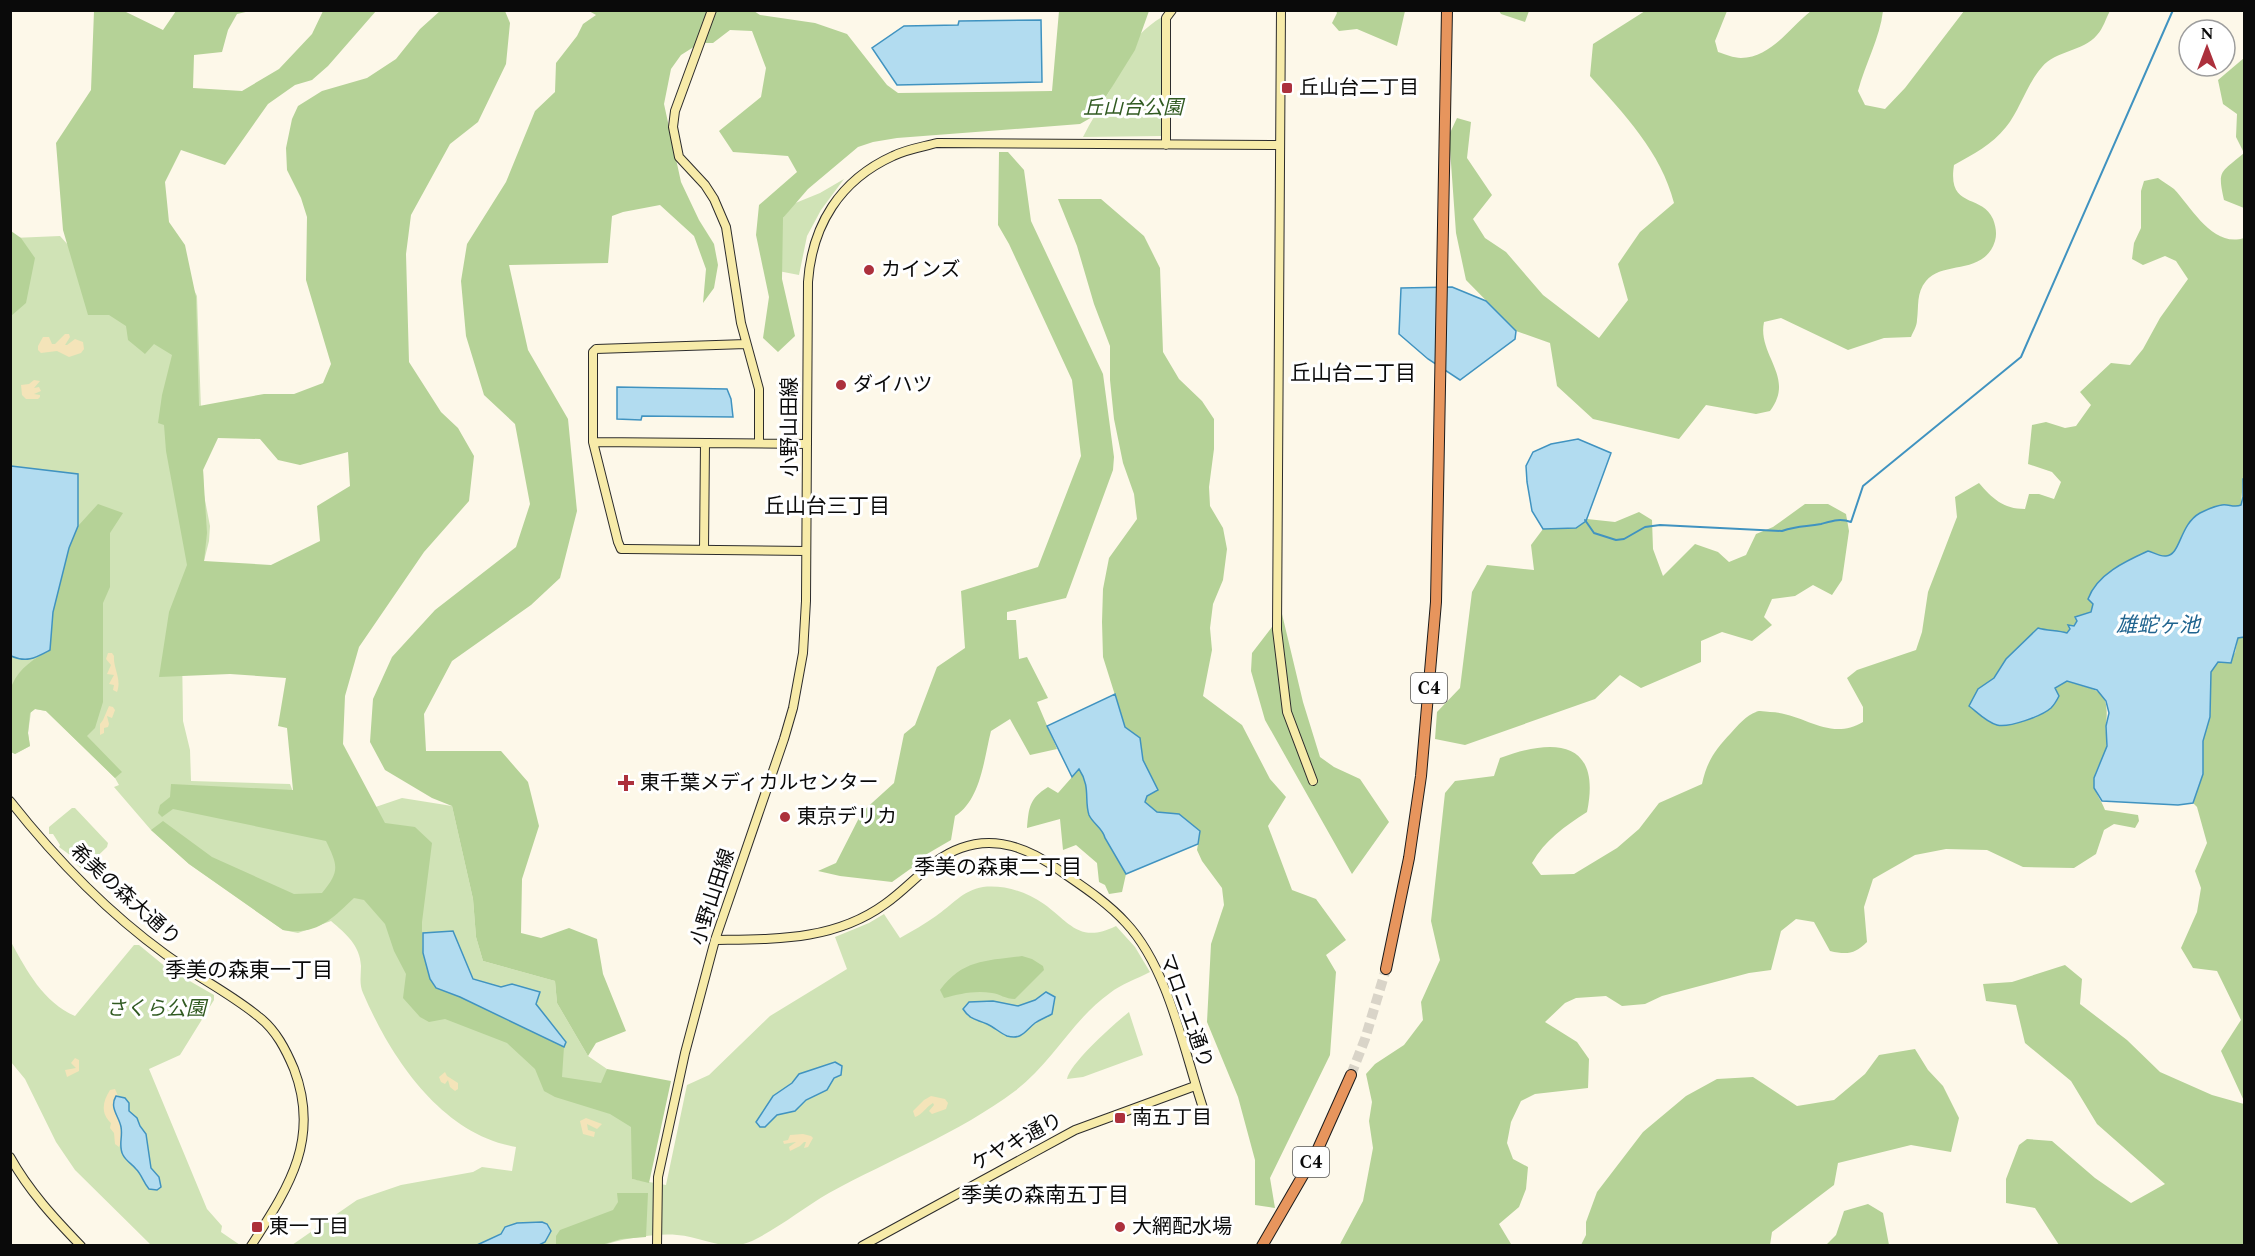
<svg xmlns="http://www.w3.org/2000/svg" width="2255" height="1256" font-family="Spectral,'Noto Sans JP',serif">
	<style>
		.green { fill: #d0e3b6 }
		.forest { fill: #b5d297; fill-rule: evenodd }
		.sand { fill: #f4e4b9 }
		.water { fill: #b2dcf0; stroke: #4093c0; stroke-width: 1.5 }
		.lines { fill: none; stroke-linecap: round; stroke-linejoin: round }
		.stream { stroke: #4093c0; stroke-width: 2 }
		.highway-tunnel { stroke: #d9d4c8; stroke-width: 10; stroke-dasharray: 10 5; stroke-linecap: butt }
		.secondary-casing { stroke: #2c2c2c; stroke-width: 10 }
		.highway-casing { stroke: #1b1b1b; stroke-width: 12 }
		.secondary { stroke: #f7eba9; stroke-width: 8 }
		.highway { stroke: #e7955d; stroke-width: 10 }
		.poi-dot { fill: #ac303c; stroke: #fff; stroke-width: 2 }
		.labels { text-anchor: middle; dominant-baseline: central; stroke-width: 6; stroke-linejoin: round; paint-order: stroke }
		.shield { fill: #fff; stroke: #545454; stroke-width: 1.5 }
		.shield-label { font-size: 18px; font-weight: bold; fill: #0a0a0a }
		.poi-label { font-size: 20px; fill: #0a0a0a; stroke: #fff; text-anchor: start }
		.park-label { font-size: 20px; font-style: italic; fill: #305a21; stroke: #fff }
		.street-label { font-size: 20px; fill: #0a0a0a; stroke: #fff }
		.neighbourhood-label { font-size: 21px; fill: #0a0a0a; stroke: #fff }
		.water-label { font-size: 21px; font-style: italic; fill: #20648f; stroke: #fff }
	</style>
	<rect width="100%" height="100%" fill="#fdf8e9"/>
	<!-- green -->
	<path class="green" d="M1162,17L1161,136L1083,137C1091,121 1100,107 1109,92C1128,58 1126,39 1162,17Z
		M844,179L821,210L807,236L799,275L773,270V232L793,204L820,193Z
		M11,236L13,238L60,236L87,266L181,264L197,296L204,495L210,526L209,541L182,649L183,721L190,750L191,781L290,784L302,816L352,815L402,798L452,806L473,899L476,937L483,961L555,981L557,1003L588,1056L607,1069L605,1099L648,1106L632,1179L666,1185L687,1085L709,1075L770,1016L847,969L835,937L869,923L884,914L900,938C912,931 925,924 936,916C951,906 963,890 983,887C1004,885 1026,891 1044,904C1070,923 1080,944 1116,926L1135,947L1150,972C1137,979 1121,984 1110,993C1073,1019 1052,1063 1015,1091C959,1133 891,1159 829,1193C803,1208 779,1228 752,1241C725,1253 704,1237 677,1235C656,1233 621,1239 601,1246L292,1245L357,1200L401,1185L473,1172L482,1167L512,1171L516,1147C441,1134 391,1058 363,993C359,984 361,975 361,966C360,945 346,934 331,921L298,933L283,930L189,864L151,830L114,787L119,785L115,778L46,711L35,709L31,712L28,733L30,746L15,754L11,752Z
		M72,808H75L108,843L107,847L83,870L76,864L74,858L59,847L60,845L53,834H49V827Z
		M11,942C27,971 43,1002 75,1016L134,945H139L167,968L214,995V1000L180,1055L149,1069L207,1209L222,1226L221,1232L240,1245H151L75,1170L56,1142L25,1079L11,1062Z
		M1129,1012L1143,1055L1083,1077L1067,1079C1070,1063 1115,1023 1129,1012Z"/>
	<!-- forest -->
	<path class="forest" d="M94,11H124L163,30L176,11H250L237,14L228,30L222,52L194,55L193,88L242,91L279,69L312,34L323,11H376L328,66L312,80L295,85L268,104L225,165L181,150L165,182L169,222L185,245L196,297L199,406L264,394H294L323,383L331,364L306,280L307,217L301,198L287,170L286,148L292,119L298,106L322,91L367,78L396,59L420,29L440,11H505L510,23L506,64L478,122L450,144L411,215L406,254L409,362L441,412L458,428L474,456L469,501L424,552L359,647L345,696L343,744L385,823L415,827L432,843L422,922V945L423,953L436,988L460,997L564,1047L562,1077L601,1083L607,1069L671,1081L649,1183L632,1179L631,1127L610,1114L555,1097L544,1091L535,1069L507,1043L445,1019L429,1022L420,1017L403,998L406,974L394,951L385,924L364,900L354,898C332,919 316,936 283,930L189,864L151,830L163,821L212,857L294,894L322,893C340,871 338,866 326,841L173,809L162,817L158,813L160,805L170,797L171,784L293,790L287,728L278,726L286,678L230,674L159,677L169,612L187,565L166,451L164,425L158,423L162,395L172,355L154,344L145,354L128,340L126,326L109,315H88L63,230L56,143L91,90ZM218,438L260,439L278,460L300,465L348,452L350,486L317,506L320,541L271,565L204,561L207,533L203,470Z
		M589,11H754L760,15L815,23L847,34L887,85L898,93L1052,91L1059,11H1149L1135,50L1094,116L1080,124L897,138L873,142L858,147L808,189L783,218L782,279L795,336L778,352L763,338L769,297L756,235L759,205L797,172L788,156L733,152L719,131L761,97L766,68L752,31L730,30L713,43H700L681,55L671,69L664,104L681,182L699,220L714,244L718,265L714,288L703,303L706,269L694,236L660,205L623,212L612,216L608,263L509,265L528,350L568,419L577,511L560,578L531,605L452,661L424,714L426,751H501L528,782L539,826L522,879L521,933L541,938L569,928L597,939L603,974L626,1031L596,1043L588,1056L557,1003L555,981L483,961L476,937L473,899L452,806L432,798L385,770L370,742L373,699L392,657L435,610L516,547L530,504L515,424L484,395L466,336L461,281L467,244L506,182L535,111L555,92L556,63L577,36L583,24L596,15Z
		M1336,11H1405L1397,46L1357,29L1339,31L1332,23L1337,13Z
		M1499,11H1529L1525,22L1501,14Z
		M1645,11H1727L1715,41L1718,52C1724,54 1734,58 1741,58C1772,57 1789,28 1811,11H1883C1880,38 1865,64 1858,91L1865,105L1885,109L1905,88L1964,11H2110C2106,18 2103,29 2097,35C2083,52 2056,50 2042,67C2026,85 2020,110 2006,127C1992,145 1973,154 1954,165C1947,210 1982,193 1993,219C1996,227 1997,234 1995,241C1984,276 1943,260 1926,281C1916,293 1919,306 1917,320C1917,326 1913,332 1911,337L1884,338L1848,350L1781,318L1764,322C1757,355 1796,377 1770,411L1756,414L1706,405L1679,439L1593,419L1557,386L1550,343L1516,331L1466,280L1456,233L1449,135L1457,118L1471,122L1467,158L1492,195L1473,219L1485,238L1506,252L1543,295L1599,338L1628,300L1618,264L1640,232L1674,203C1661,152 1624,114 1590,76L1593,44Z
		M2244,58V153L2236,137L2237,114L2223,104L2218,80Z
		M999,152H1008L1024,170L1031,221L1103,374L1114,457L1113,470L1066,598L1007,612V620H1016L1019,659L1027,657L1048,698L1037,702L1057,749L1030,755L1010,719L991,731C984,758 981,800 955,816L951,840L927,854L913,867L892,882L840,876L818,871L836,863L862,812L894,783L904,734L915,725L937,667L965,648L961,591L1038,567L1081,456L1072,380L1009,244L998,225Z
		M2244,153V208L2224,200C2217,169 2221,173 2244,153Z
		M2158,178C2163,182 2169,185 2174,189C2192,208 2213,248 2244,238V479H2243L2241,505C2228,511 2216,505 2199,514C2179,525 2181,555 2166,556C2160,557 2153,552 2148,551L2119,566L2093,604L2091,612L2075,617L2077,621L2067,633C2057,630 2048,631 2038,628L2006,659L1994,678L1978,689L1997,725C2012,724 2023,719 2037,717L2055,688L2067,681C2098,692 2110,687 2106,725C2105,733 2108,741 2106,749C2103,760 2093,772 2094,784C2094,792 2102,801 2105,810L2138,815L2139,821L2135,828L2114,824L2104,830L2096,854L2074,868L2023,867L1987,850L1946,849L1915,855L1873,879L1864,907L1867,942C1855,954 1847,955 1830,951L1814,922L1796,919L1781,931L1771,970L1749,973L1662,996L1645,1004L1622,1006L1606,996L1576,998L1565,1003L1545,1022L1577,1042L1589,1059L1588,1088L1535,1094L1521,1101L1511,1122L1507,1143L1513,1159L1528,1167L1526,1189L1519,1207L1499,1224L1511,1244L1517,1245L1339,1246L1363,1201L1373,1148L1369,1121L1372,1102L1366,1074L1375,1064L1404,1045L1423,1020L1421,1002L1440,960L1431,921L1445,793L1455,781L1494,776L1500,758C1553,738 1602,739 1587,812C1565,826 1545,840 1532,863L1541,875L1574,874L1617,848L1639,829L1659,803L1702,784C1707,761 1715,750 1731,733C1737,726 1747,715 1756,712C1759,710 1766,712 1770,712C1804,713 1829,742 1863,722V707L1847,678L1857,670L1916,650L1922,632L1928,592L1957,517L1955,497L1979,483C1992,498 2003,509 2025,509L2029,494H2039L2054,499L2061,482L2052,472L2028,464L2032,425L2046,422L2065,428L2076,426L2091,405L2080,392L2111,363L2130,365L2143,349L2160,318L2188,279L2176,261L2165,256L2143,265L2132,259L2134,243L2141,228V191L2144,181Z
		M1058,199H1101L1144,236L1160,268L1163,352L1179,379L1202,401L1214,419V449L1209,487L1210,506L1223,528L1227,549L1223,580L1213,604L1210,628L1212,650L1203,696L1242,725L1270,779L1286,797L1268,826L1292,890L1316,899L1346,940L1326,955L1336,972L1330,1055L1270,1178L1275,1208L1255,1205V1160L1238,1097L1207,1022L1211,944L1224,905L1222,888L1202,861L1197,850L1200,831L1179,814L1157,812L1145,802L1147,796L1158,790L1143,760L1140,738L1125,727L1103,657L1102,622L1103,589L1109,558L1137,519L1134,494L1123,463L1114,419L1110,380V346L1094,304L1077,246Z
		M11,231L21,238L35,258L26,303L11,316Z
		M98,504L123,513L110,533V587L103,603V702L95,728L87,736L122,772L115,778L46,711L35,709L30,713L28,733L30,746L15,754L11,752C11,738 7,695 12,685C19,668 35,658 50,650L53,612L69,548L78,526Z
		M1805,504H1828L1846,514L1849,531L1842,580L1832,595L1813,585L1795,596L1772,599L1764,617L1772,625L1752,641L1722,632L1701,641V662L1641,688L1620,675L1595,699L1465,745L1435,739L1437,712L1460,688L1472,592L1487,565L1534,570L1531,545L1543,529L1576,528L1587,519L1615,522L1639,512L1652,520L1653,549L1663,576L1695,544L1718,552L1729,562L1746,555L1756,534L1773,527Z
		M1282,614L1303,702L1320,757L1334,767L1360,779L1389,822L1352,874L1265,720L1251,671L1252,653Z
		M2244,637V1101L2221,1051L2241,1020L2217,971L2193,968L2181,948L2197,912L2201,888L2195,871L2207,843L2197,807L2193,803L2203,774V741L2210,717L2211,672L2218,662L2235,653L2238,638Z
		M1080,768L1088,789L1089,815L1104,833L1105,838L1126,874L1122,892L1109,894L1105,885L1099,882L1097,863L1076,845L1063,850L1060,819L1027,828C1029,807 1029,799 1048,787L1058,793Z
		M1022,956L1032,959L1043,966L1044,970L1015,999C1005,999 1000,994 992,993C975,990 959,994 944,998L940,990C963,959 987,961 1022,956Z
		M2065,965L2082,979L2080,1004L2127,1040L2160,1072L2212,1095L2244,1104V1245H2059L2035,1208L2006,1203V1179L2019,1145L2027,1139L2052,1141L2095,1178L2131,1203L2165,1184L2097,1124L2071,1081L2025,1043L2016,1005L1986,1001L1983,984L2012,982Z
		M1915,1049L1928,1070L1943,1086L1959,1118L1951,1152L1911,1145L1838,1163L1834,1185L1772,1232L1770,1245H1581L1586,1235V1222L1597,1192L1643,1132L1686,1096L1717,1079L1753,1077L1797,1106L1834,1100L1865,1074L1879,1055Z
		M617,1193H648L646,1237L621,1239L601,1245H556V1236L560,1230L613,1210L618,1202Z
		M1868,1204L1883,1213L1889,1245H1826L1836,1235L1844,1211Z"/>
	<!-- sand -->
	<path class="sand" d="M65,334H69L70,337L65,345H67L75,339L83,342L84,349L81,353L69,357L57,351L41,353L38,350V346L43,337H49L52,344H55Z
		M34,380L40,381L34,388L39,387L41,391L34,394L40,395V397L38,399H26L22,395L21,385L29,384Z
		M108,653H112L114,656C113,668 122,679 117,692L113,690L114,685L109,684L114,675L107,674L111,665L106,659Z
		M109,706L113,707L115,710L112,718L107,716L109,724L108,727L104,728V733L100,735V724L103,720Z
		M75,1058L79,1060V1071L67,1077L65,1070L76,1068L71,1063Z
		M445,1072L447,1076L458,1083V1089L455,1091L450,1087L448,1080L445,1084L441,1082L439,1077Z
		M115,1089L118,1096L114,1110C121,1122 125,1134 119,1147L115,1144L114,1133L110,1128L111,1123C100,1113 103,1101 110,1090Z
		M931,1096L945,1099L948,1103L946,1109L932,1114L929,1111L934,1105L933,1103C926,1107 922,1115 915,1117L913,1111L924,1100Z
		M586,1118L602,1124L597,1129L587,1124L588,1130L595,1132L594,1137L583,1134L580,1121Z
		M803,1134L811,1136L813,1138L808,1147L804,1148L806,1142H804L800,1146L790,1151L789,1147L796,1142L784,1144L783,1141L788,1140L790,1135Z"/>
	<!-- water -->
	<path class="water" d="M1041,20L1042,82L897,85L872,48L904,26L958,25L959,21Z
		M1452,287L1486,301L1516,331L1515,339L1460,380L1428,359L1399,334L1401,288Z
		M617,387L727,389L731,399L733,417L642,416L641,420L617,419Z
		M1578,439L1611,453L1586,521L1576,528L1543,529L1532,511L1527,482L1526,466L1533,452L1551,444Z
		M11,466L78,474V526L69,548L53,612L50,650C35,658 27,663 11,656Z
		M2243,479H2244V637L2238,638L2231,663L2218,662L2211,672L2210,717L2203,741V774L2193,803L2178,805L2102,801L2094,788V778L2107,746L2106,726L2109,713L2106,701L2097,690L2067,681L2055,688L2059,696C2057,700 2055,704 2051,708C2042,716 2009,728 1997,725C1986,722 1977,712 1969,706L1978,689L1994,678L2006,659L2038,628C2048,631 2057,630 2067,633L2070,629L2068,625L2074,626L2077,621L2075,617L2091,612L2093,604L2088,599C2097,574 2126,561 2148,551C2153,552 2160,557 2166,556C2181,555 2179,525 2200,513C2206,510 2214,506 2222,505C2229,504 2234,508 2241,505L2243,497Z
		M1115,694L1125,727L1140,738L1143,760L1158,790L1147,796L1145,802L1157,812L1179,814L1200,831L1198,844L1126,874L1105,838C1103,828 1093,824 1089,815C1084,800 1091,787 1079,769L1072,777L1047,726Z
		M453,931L473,979L501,987L512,984L540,992L536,1004L566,1042L564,1047L460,997L436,988L430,979L423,953V933Z
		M1046,992L1055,997L1052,1014C1047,1017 1041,1019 1035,1023C1025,1031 1022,1040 1007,1036C1000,1033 994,1027 987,1024C976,1019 970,1020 963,1009L969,1002L993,1001L1018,1006L1035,1000Z
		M835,1062L842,1066L841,1075L834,1078L827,1090L806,1100L795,1111L777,1115L765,1127H760L756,1122L773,1096L792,1083L799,1074Z
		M116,1096L125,1098L129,1103V1111L137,1118L140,1126L146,1134L151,1168L159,1177L161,1187L157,1190L149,1189C143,1182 142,1175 136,1169C132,1164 126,1161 123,1155C118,1146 123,1137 121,1127C119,1116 109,1108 116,1096Z
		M542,1222L547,1224L551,1231L545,1242L539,1245H477L501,1234L505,1227L517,1223Z"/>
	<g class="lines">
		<!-- stream -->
		<path class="stream" d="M1585,520L1594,533L1616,540L1624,539L1645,527L1660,525L1782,531C1799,525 1806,527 1821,524C1832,521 1840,518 1851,522L1863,486L2021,357L2173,10"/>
		<!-- highway-tunnel -->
		<path class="highway-tunnel" d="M1351,1075L1365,1039L1386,969"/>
		<defs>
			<path id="secondary" d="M712,10L675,111L673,127L679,157L705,185L714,199L726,227L741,323L759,389V443
				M1281,10L1277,630L1287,712L1313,781
				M1166,145V18L1172,10
				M746,344L596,349L593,352V442L618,542L621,549H626L806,551
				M593,442L807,444
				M704,550L705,443
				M10,801C55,858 106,911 165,954C195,976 230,993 259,1017C276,1030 286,1050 294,1069C321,1140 288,1188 251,1246
				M715,940C775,939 834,941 885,904C912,885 930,859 961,848C997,835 1030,849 1059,870C1082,886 1107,902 1126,923C1169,969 1184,1052 1204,1111
				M10,1157C29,1191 54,1218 81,1246
				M657,1246L658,1177L685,1053L715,940L784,739L793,708L803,653L806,601L808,282C812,225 840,180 893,156C907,149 922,147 937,143L1280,145
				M862,1246L1075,1130L1195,1086"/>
			<path id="highway" d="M1386,969L1409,858L1421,776L1436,602L1447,10
				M1262,1246L1317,1151L1351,1075"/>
		</defs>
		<!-- secondary casing -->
		<use href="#secondary" class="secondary-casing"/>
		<!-- highway casing -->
		<use href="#highway" class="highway-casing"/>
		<!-- secondary -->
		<use href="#secondary" class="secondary"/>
		<!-- highway -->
		<use href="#highway" class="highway"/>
	</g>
	<!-- markers -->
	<g class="poi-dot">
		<rect x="1281" y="82" width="12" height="12" rx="3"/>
		<circle cx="869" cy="270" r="6"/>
		<circle cx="841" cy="385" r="6"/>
		<path d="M623 774h6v6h6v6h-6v6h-6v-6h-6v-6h6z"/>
		<circle cx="785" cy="817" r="6"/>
		<rect x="1114" y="1112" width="12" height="12" rx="3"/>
		<rect x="251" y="1221" width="12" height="12" rx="3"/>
		<circle cx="1120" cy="1227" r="6"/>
	</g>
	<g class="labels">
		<!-- shield labels -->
		<g class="shield">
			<rect x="1411" y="673" width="36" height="30" rx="4.5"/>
			<rect x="1293" y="1147" width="36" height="30" rx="4.5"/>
		</g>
		<g class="shield-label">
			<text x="1429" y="688">C4</text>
			<text x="1311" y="1162">C4</text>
		</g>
		<!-- poi labels -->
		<g class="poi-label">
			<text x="1299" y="88">丘山台二丁目</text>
			<text x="881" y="270">カインズ</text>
			<text x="853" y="385">ダイハツ</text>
			<text x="640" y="783">東千葉メディカルセンター</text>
			<text x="797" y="817">東京デリカ</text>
			<text x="1132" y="1118">南五丁目</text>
			<text x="269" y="1227">東一丁目</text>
			<text x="1132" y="1227">大網配水場</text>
		</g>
		<!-- park labels -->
		<g class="park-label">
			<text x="1133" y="108">丘山台公園</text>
			<text x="156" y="1009">さくら公園</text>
		</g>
		<!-- street labels -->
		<g class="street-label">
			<text transform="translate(790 427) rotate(-90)">小野山田線</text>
			<text transform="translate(125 895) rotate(42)">希美の森大通り</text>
			<text transform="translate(713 897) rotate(-72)">小野山田線</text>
			<text transform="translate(1186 1011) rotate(70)">マロニエ通り</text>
			<text transform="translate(1017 1142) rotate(-28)">ケヤキ通り</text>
		</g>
		<!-- neighbourhood labels -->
		<g class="neighbourhood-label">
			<text x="1353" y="374">丘山台二丁目</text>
			<text x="827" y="507">丘山台三丁目</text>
			<text x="998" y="868">季美の森東二丁目</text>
			<text x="249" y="971">季美の森東一丁目</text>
			<text x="1045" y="1196">季美の森南五丁目</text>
		</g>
		<!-- water labels -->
		<g class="water-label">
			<text x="2158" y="626">雄蛇ヶ池</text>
		</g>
	</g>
	<!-- border -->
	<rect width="2255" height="1256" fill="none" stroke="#0a0a0a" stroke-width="24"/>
	<!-- north arrow -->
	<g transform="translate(2207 48)"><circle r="28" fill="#ffffff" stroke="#9d9d9d" stroke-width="1.5"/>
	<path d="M0-4.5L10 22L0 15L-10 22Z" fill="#ac303c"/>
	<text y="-9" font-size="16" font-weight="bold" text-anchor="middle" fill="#0a0a0a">N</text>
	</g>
</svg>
